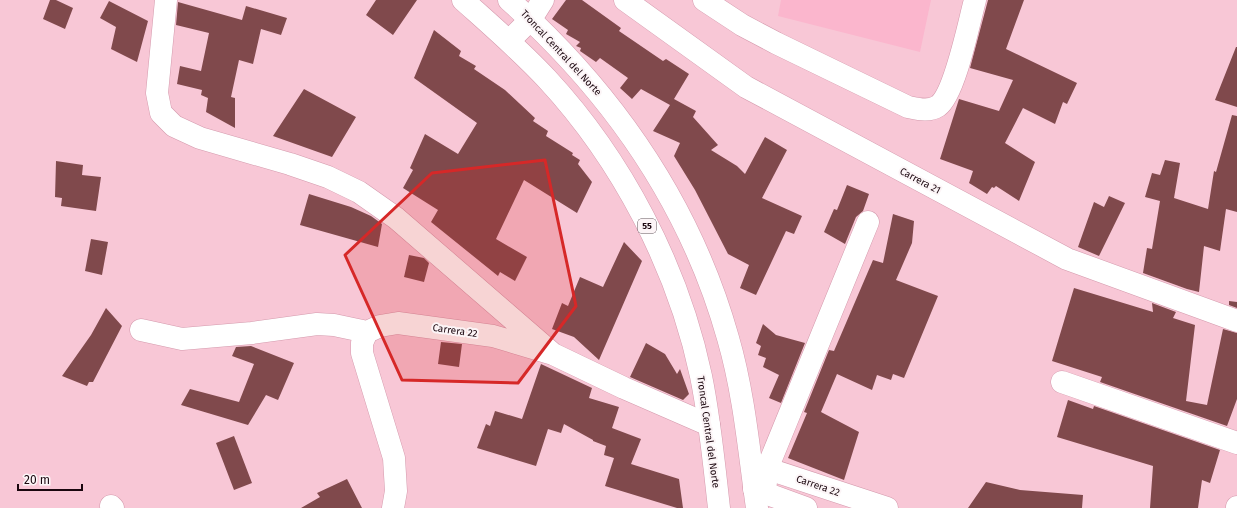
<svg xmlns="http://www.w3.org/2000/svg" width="1237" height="508" font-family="'Fira Sans',sans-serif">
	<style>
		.built { fill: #fbb6cd }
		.building { fill: #80494c }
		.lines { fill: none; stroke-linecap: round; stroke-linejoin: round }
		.minor-casing { stroke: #d49aad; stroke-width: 23 }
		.trunk-casing { stroke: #d49aad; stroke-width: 23 }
		.minor { stroke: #fff; stroke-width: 22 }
		.trunk { stroke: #fff; stroke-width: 22 }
		.marked { fill: #d62828; fill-opacity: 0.2; stroke: #d62828; stroke-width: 3; stroke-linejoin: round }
		.labels { text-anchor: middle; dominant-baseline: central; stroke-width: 4; stroke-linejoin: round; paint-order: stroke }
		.shield { fill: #fcf5f7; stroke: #5e4e54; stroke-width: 1 }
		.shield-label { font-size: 9px; font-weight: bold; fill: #1a060e }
		.street-label { font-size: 10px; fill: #1a060e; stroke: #fcf5f7 }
	</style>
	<rect width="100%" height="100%" fill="#f8c7d6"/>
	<!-- built -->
	<path class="built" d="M781,0H931L920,52L778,16Z"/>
	<!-- building -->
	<path class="building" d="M50,0H56L73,8L65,29L43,19Z
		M376,0H417L393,35L366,15Z
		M566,0H582L621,28L619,31L663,61L666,59L689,74L674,99L696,111L693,117L718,145L711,150L737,166L745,174L765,137L787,150L762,198L802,216L794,234L786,231L756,295L740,288L749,265L728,254L695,190L674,156L680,143L653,131L670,105L641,89L632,99L620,88L628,78L600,58L596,62L580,51L581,48L576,46L580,42L566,34L568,30L552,19Z
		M988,0H1024L1006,49L1077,83L1067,104L1063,102L1055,124L1023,108L1005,143L1035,162L1019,201L996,186L994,188L992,187L987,194L969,183L973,171L940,159L959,99L999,111L1013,80L970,68Z
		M109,1L148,21L137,62L111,49L116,27L100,18Z
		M178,2L242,20L246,6L287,18L281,35L261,29L253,64L239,60L231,97L235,98V128L206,112L208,98L201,95L202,90L177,84L180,66L201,71L209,33L176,25Z
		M434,30L461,51L459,56L476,66L474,69L505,90L535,118L533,121L548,131L546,136L573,153L572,155L580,160L578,164L592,182L577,213L524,180L496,239L527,257L515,281L500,272L498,276L431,222L438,210L403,188L413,170L410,168L425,134L458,154L477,123L414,78Z
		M1236,47H1237V107L1215,100Z
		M304,89L356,117L332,157L273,136Z
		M1232,115L1237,116V212L1226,209L1220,251L1204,246L1199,292L1187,289L1143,273L1147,248L1152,249L1160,201L1145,197L1152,173L1160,175L1165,160L1180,163L1174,198L1208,209L1214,171L1216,172Z
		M56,161L83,165L82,175L101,177L96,211L61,206L62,198L55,197Z
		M847,185L869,194L863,211L856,217L845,244L824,232L834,209L837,210Z
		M309,194L351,207L371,216L382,224L378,247L300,225Z
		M1109,196L1125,203L1099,256L1078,247L1094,202L1104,207Z
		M893,214L914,221L912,243L896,280L938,296L904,378L893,374L891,380L877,375L872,390L837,374L821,412L859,432L844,480L788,458L807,413L804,412L829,350L834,351L873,260L883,263Z
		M91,239L108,242L102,275L85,271Z
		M624,242L642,261L599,360L574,337L552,329L562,303L568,306L580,277L603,287Z
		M409,255L424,258L429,263L424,282L404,277Z
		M1074,288L1153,312L1152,303L1176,312L1173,318L1195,325L1186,401L1207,405L1223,329L1237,333V399L1227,426L1100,382L1102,377L1052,361Z
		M1229,301L1237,302V308L1229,305Z
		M106,308L122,326L93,382H89L87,386L62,376L91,335Z
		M763,324L776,335L805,343L781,403L769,398L779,375L763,367L766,358L758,355L761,346L756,343Z
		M441,342L462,344L459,367L438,364Z
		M646,343L665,354L677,374L680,369L689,394L683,400L630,377Z
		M251,346L294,363L278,400L266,395L248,425L181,405L190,389L239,402L254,364L232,356L236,347Z
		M541,364L592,388L589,398L619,407L612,428L641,439L631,464L679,479L683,508H677L605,486L614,458L604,455L606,446L593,441V440L564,424L561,433L548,429L536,466L477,448L486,424L490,426L495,411L522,419Z
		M1068,400L1093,409L1094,406L1220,450L1210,483L1202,480L1198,508H1150L1153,466L1057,437Z
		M234,436L252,483L234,490L216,443Z
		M347,479L362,508H301L320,497L317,493Z
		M986,482L1020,490L1083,495L1082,508H968Z"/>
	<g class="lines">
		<defs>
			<path id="minor" d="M166,0L157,93L161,113L174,126L200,138L290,164L328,177L359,192L396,218L553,354
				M625,0L746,87L1067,259L1237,321
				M704,0L742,25L776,43L908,107C918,109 929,112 938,106C955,94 969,22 975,0
				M509,41L531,19L543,0
				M141,330L182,339L252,333L317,324L334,325L367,332
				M1062,382L1237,443
				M753,464L887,508
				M754,489L806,508
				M765,493L767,469L868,222
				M111,506L113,508
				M393,508L396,491L394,458L362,353V343L367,332L380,326L398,323L493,336L553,354L624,388L709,425
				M1237,508V507"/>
			<path id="trunk" d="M463,0C492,26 521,51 547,79C622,160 678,267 701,376C710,420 714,464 719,508
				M509,0C613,93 690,203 728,338C744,393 749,451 757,508"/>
		</defs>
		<!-- minor casing -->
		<use href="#minor" class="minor-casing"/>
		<!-- trunk casing -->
		<use href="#trunk" class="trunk-casing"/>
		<!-- minor -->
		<use href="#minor" class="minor"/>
		<!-- trunk -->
		<use href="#trunk" class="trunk"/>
	</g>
	<!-- marked area -->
	<path class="marked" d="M545,160L576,306L518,383L402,380L345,255L432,173Z"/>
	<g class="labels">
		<!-- shield labels -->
		<rect class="shield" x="638" y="219" width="18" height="14" rx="3"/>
		<g class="shield-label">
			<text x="647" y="226">55</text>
		</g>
		<!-- street labels -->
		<g class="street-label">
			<text transform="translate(561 53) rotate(47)">Troncal Central del Norte</text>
			<text transform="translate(920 181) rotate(28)">Carrera 21</text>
			<text transform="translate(455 331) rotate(8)">Carrera 22</text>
			<text transform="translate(708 432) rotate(82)">Troncal Central del Norte</text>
			<text transform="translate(818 486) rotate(19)">Carrera 22</text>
		</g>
	</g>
	<!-- scale -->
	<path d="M18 484v6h64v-6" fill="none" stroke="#1a060e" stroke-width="2"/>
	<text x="24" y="484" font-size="12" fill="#1a060e" stroke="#fcf5f7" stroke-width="3" paint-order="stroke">20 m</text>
</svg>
